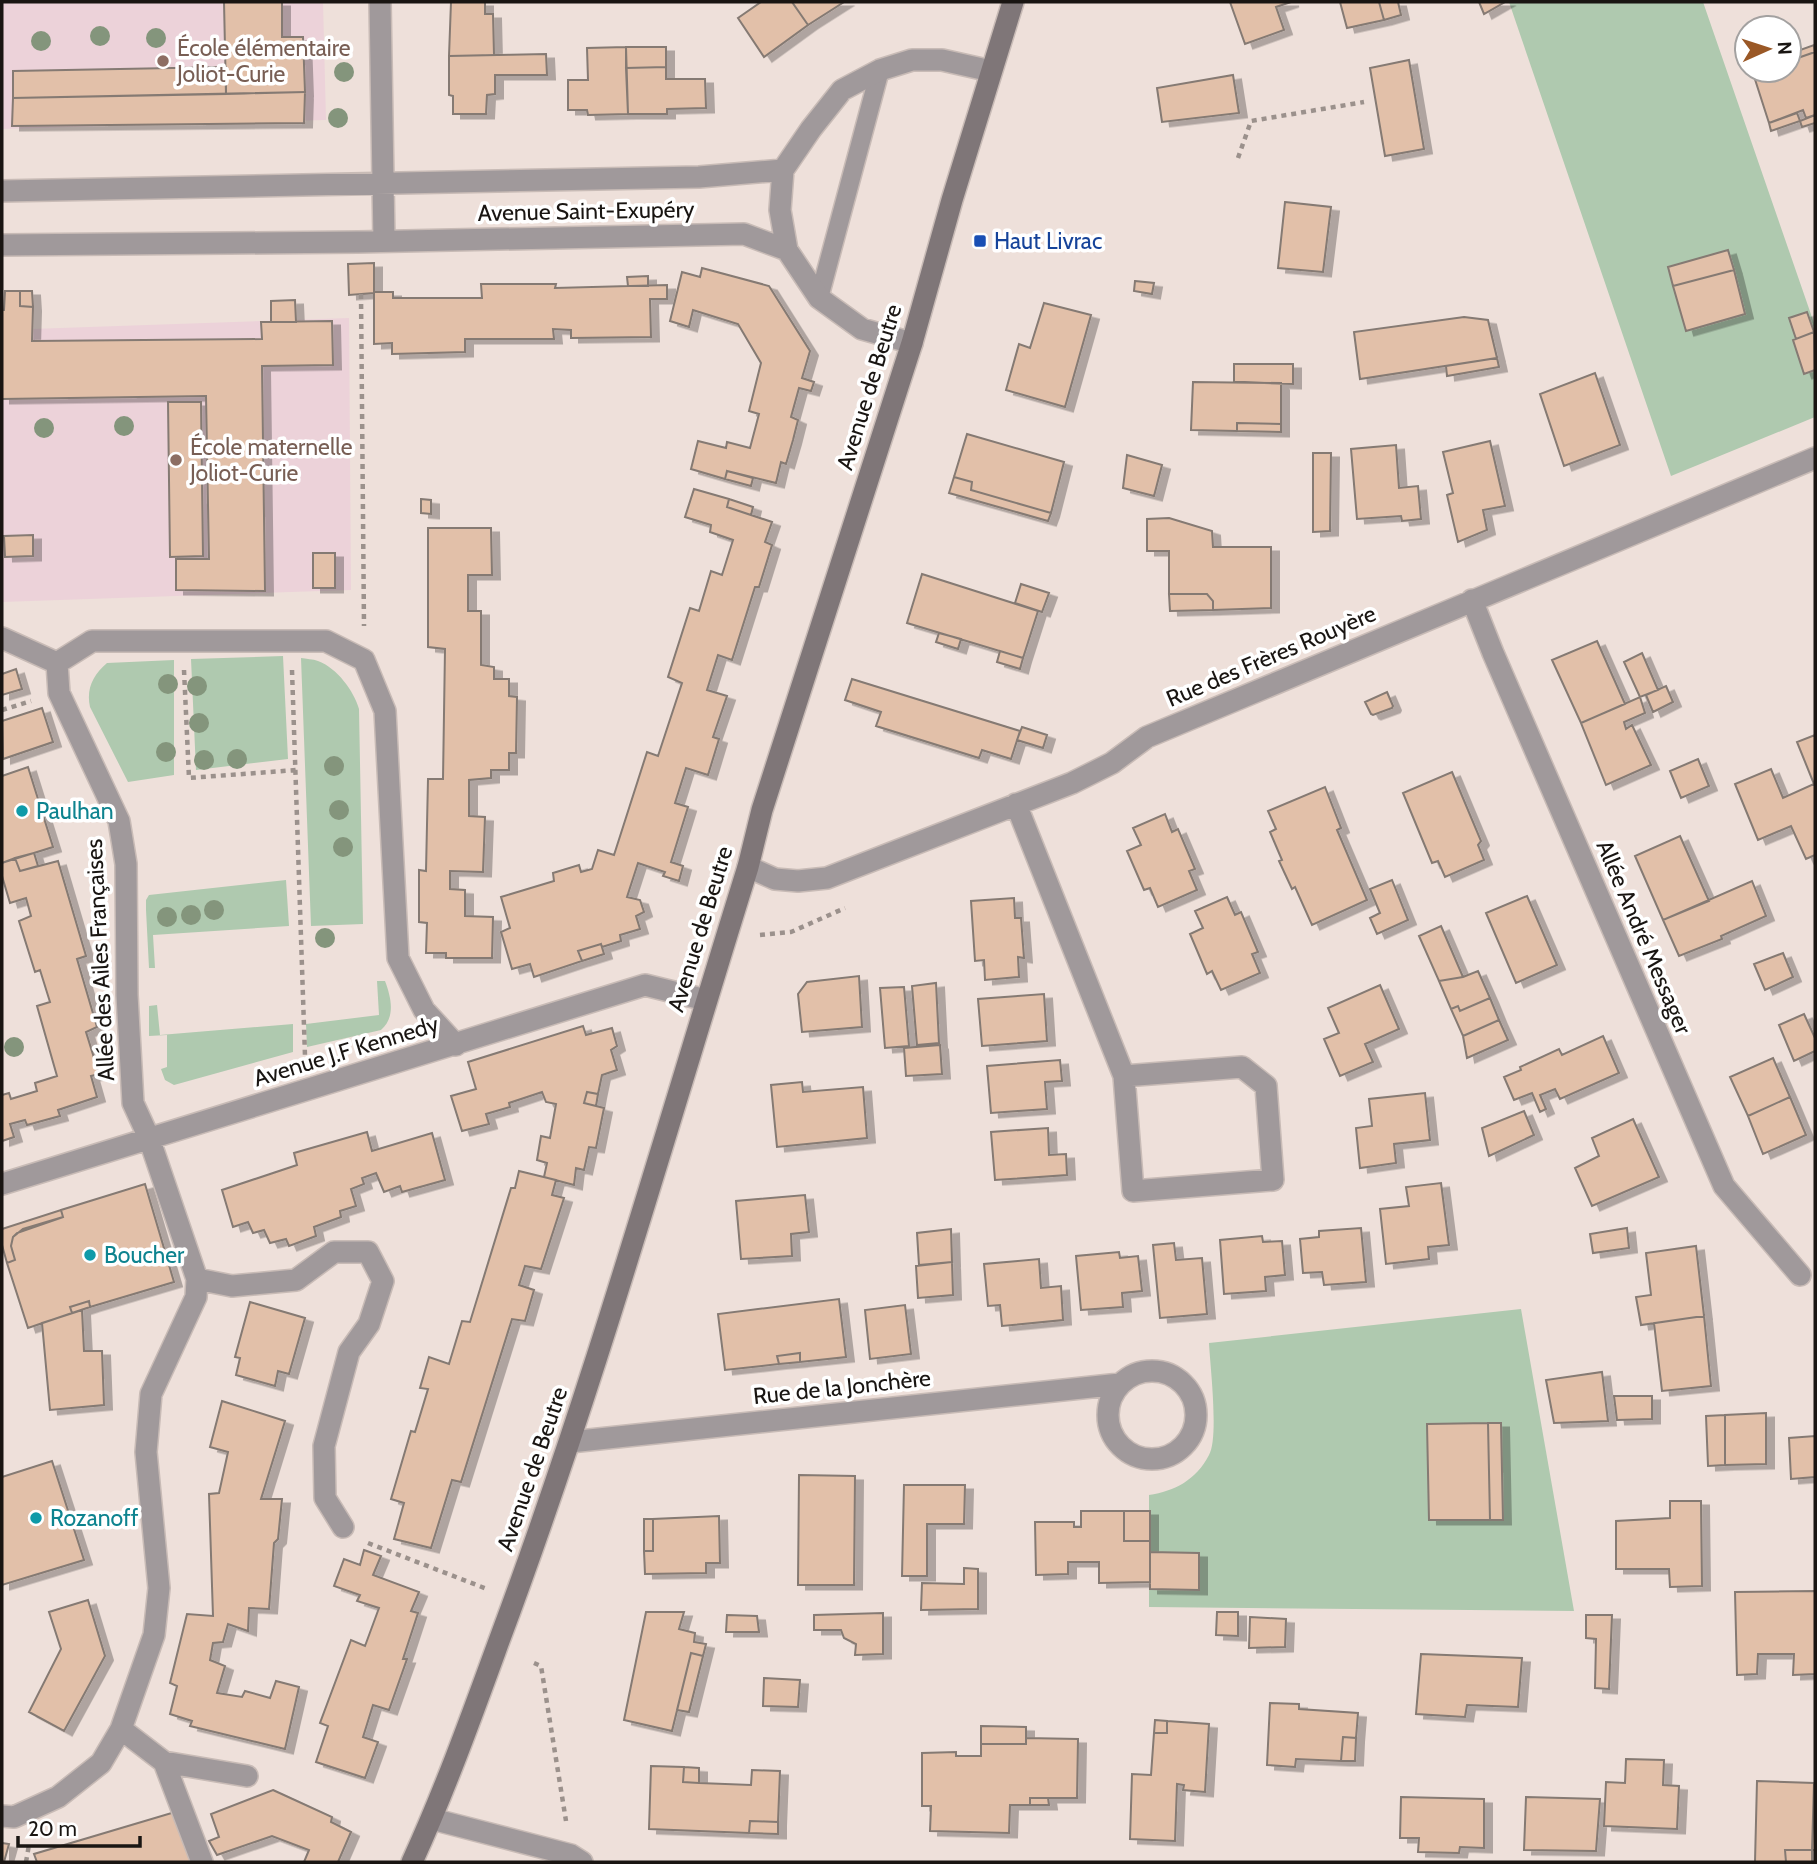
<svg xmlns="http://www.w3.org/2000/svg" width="1817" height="1864" font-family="Cabin,sans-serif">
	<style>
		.education { fill: #ecd2d9 }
		.green { fill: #afc9af }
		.building { fill: #e2c0a9; stroke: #857a73; stroke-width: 2; filter: url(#shadow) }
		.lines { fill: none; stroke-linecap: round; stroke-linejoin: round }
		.lane-casing { stroke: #c8bbb6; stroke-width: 21 }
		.street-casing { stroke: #c8bbb6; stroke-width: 24 }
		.secondary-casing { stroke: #c8bbb6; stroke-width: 24 }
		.path { stroke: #9b918c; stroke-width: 4.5; stroke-dasharray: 5 5; stroke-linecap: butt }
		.lane { stroke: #a0999b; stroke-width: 18 }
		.street { stroke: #a0999b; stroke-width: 21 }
		.secondary { stroke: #7f7678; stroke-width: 21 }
		.tree { fill: #84957c }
		.education-dot { fill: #8d6e63; stroke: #fff; stroke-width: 2.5 }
		.transit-dot { fill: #1a4fb4; stroke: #fff; stroke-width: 2.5 }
		.culture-dot { fill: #0f9aa8; stroke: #fff; stroke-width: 2.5 }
		.labels { text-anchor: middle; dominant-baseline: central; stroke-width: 7; stroke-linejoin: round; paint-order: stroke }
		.education-label { font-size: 23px; fill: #785e54; stroke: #fff; text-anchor: start }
		.street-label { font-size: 23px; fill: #191512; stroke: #fff }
		.transit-label { font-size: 23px; fill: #164399; stroke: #fff; text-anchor: start }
		.culture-label { font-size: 23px; fill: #0d838f; stroke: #fff; text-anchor: start }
	</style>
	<defs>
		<filter id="shadow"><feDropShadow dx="8" dy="4.5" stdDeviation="0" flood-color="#0004"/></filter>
	</defs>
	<rect width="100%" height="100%" fill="#eee0da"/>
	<!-- education -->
	<path class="education" d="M2,2H323L326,120L2,129Z
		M349,318L351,590L2,602V330Z"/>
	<!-- green -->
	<path class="green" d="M1509,2H1703L1815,326V417L1671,476Z
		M283,656L288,759L196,770L191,659Z
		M301,658C306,659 313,659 318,661C337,668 354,691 359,709L363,924L311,926Z
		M174,660V775L128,782L90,707C86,689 93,675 107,663Z
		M286,880L289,926L153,935L155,968H149L146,910V900L149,895Z
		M377,981H385C391,997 396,1017 381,1030L307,1047L306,1024L379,1015Z
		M157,1005L160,1035L293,1024V1052L174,1085L165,1080L161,1069L167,1067V1035L149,1036V1006Z
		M1521,1309L1574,1611L1149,1607V1495C1175,1491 1196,1480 1209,1455C1219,1438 1210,1365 1209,1343Z"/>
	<!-- building -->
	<path class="building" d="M224,2H282V37H303L305,92L226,94Z
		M451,2H485V14H493L494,55L449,56Z
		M761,2H792L808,25L764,57L738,18Z
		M792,2H844L808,25Z
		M1230,2H1291L1276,7L1284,30L1245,44Z
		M1340,2H1379L1384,20L1347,28Z
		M1379,2H1398L1401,15L1384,20Z
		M1479,2H1505L1484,14Z
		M1814,45L1815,52L1789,61V54Z
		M626,47H666V67L626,68Z
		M626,47L628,114L588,115L587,110H568V80H588L587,48Z
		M1815,52V115L1806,118L1803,110L1769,123L1752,70H1789V61Z
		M546,54L547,75H495V94L487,95L486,114H453V96L449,95V56Z
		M1409,60L1424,149L1385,156L1370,68Z
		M226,67V94L13,98V71Z
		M666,67V79H705L706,108L667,109V114H628L626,68Z
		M1233,75L1239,113L1162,122L1157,88Z
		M305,92L304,123L12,126L13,98Z
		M1797,113L1800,121L1771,131L1769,123Z
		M1815,115V123L1802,127L1800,121Z
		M1285,202L1331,207L1323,272L1278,268Z
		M1728,250L1734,270L1673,286L1668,267Z
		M374,263V293L349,295L348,264Z
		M702,268L769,286L810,351L802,378L814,382L811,391L799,388L791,417L798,420L793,440L786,464L781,462L776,483L727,471L725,479L691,469L698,441L726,448L727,442L750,448L759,414L749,411L761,363L738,324L693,310L689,327L670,321L682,272L700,277Z
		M1734,270L1745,314L1686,331L1673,286Z
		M648,276V286H628L627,277Z
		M1135,281L1154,283L1152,294L1134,291Z
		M481,284H556L555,288L667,285V299H650L651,337L571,338V330L553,329L554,339H465V352L392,354V343L374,344V292H393V298H482Z
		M5,291H20V306L33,307L32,341L262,339L261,322L332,321L333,365L262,366L265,591L176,590V559H209L206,396L2,399V310H4Z
		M20,291H32L33,307L20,306Z
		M295,300L296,322H271V301Z
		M1044,303L1091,315L1065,407L1006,390L1019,344L1030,348Z
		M1807,312L1814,332L1796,339L1789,318Z
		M1464,317L1488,320L1497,358L1360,379L1354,332Z
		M1814,332L1815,370L1804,374L1793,340Z
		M1497,358L1499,367L1447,376L1446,366Z
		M1234,364H1293V384L1234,382Z
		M1595,373L1620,445L1564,466L1540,394Z
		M1193,382L1281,383V424L1237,423V431L1191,430Z
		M168,402H201L203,556L170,557Z
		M1237,423L1281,424V432L1237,431Z
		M967,434L1064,462L1051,513L971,490L972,482L954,477Z
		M1490,441L1505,506L1483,510L1487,530L1458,542L1447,495L1453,493L1443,452Z
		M1396,445L1399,488L1418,486L1421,519L1402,521L1401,516L1357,519L1351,449Z
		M1313,453H1331L1330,531L1313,532Z
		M1127,455L1162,465L1154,496L1123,488Z
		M727,471L753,478L751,486L725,479Z
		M954,477L972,482L971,490L1051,513L1048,521L949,493Z
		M694,489L729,499L727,507L772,522L765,542L772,545L759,587H755L732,660L718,655L707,690L727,696L713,737L719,739L708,775L686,768L675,803L688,807L671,862L683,866L679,881L663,876L665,872L638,863L627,897L640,900L644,912L636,916L640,929L620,935L621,941L602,947L601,944L578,951L582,961L534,977L530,964L512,969L501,932L510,928L501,897L554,881L553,873L579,865L581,872L592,869L598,850L614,855L647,752L658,756L682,683L668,677L690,608L699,611L711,571L722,575L733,540L710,532L711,525L685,517Z
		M421,499L431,500V514L421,513Z
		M729,499L753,507L751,515L727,507Z
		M1169,518L1212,531L1213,547H1271V608L1213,610V601L1207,594H1169V551H1147V519Z
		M428,528H491L492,575H468V611H481V665L494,667V679H509V696L517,697L516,753H509V770H491V778L469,780V816L485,817L483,872L450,871V889L465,890V916L493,917L492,958H446V953H426L427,923L419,922V870L426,871L428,779H443L445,649L428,647Z
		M33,535V556L5,557L4,536Z
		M313,553H335V588H313Z
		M922,574L1038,611L1023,658L907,623Z
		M1021,584L1049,593L1042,612L1015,603Z
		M1169,594H1207L1213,601V610L1170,611Z
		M939,633L961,639L958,649L936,642Z
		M1597,641L1625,704L1581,723L1552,660Z
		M1000,651L1023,658L1020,669L997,662Z
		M1642,653L1658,690L1640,697L1624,662Z
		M16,669L22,689L2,695V674Z
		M852,679L1020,731L1011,759L982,750L979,758L876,726L881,712L845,700Z
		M1666,686L1673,702L1653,712L1646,695Z
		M1387,692L1393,706L1392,708L1373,715L1371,714L1365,702Z
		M1640,697L1645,713L1624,722L1626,729L1632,725L1651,765L1606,785L1581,723Z
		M42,708L53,742L3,759L2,721Z
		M1022,727L1047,735L1043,748L1017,740Z
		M1815,735V855L1806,859L1791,826L1758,840L1735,784L1771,769L1783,798L1814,784L1797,742Z
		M1698,759L1709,786L1681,798L1670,771Z
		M28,767L53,847L2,863V776Z
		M1452,772L1481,841L1478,845L1484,860L1445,877L1438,861L1432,863L1403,793Z
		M1325,787L1341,828L1337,830L1367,900L1312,925L1295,887L1292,889L1279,861L1282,860L1270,832L1276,829L1268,811Z
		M1165,814L1172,832L1178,829L1195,869L1189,871L1197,890L1158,907L1150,888L1144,890L1127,851L1141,845L1133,828Z
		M1680,836L1709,901L1663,920L1635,856Z
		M34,853L38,866L20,871L15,858Z
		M15,858L20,871L58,861L86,956L77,959L97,1027L86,1032L99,1074L91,1076L97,1097L58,1110L60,1116L27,1125L25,1120L10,1124L14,1137L2,1141V1095L9,1093L11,1099L37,1091L35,1083L57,1076L37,1006L50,1002L40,970L35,972L19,921L31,916L26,898L10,903L2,876V863Z
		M1392,880L1408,920L1377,934L1370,918L1380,913L1370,889Z
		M1752,881L1766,916L1721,936L1722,939L1679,956L1663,920Z
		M1527,896L1557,965L1516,983L1486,913Z
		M1227,897L1235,915L1241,912L1258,952L1252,954L1260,973L1221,990L1212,971L1207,974L1190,934L1203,928L1195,911Z
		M1014,898L1015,918H1021L1024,958L1018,957L1019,977L985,980L984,960L975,961L971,901Z
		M1441,926L1463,977L1439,981L1419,936Z
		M601,944L604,954L582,961L578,951Z
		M1783,953L1793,977L1765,990L1754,964Z
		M1478,971L1490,998L1460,1011L1458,1006L1451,1009L1439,981L1463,977Z
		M859,976L862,1027L802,1032L798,994L807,982Z
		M936,983L939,1043L917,1045L912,986Z
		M1380,985L1399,1029L1365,1044L1373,1062L1340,1076L1324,1039L1339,1033L1328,1008Z
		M904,987L909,1046L885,1048L880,988Z
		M1044,994L1047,1041L982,1046L978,999Z
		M1490,998L1499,1020L1463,1036L1451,1009L1458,1006L1460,1011Z
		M1804,1014L1815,1038V1051L1794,1061L1779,1025Z
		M1499,1020L1508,1040L1467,1058L1463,1036Z
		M583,1026L586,1035L612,1028L617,1046L611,1050L617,1070L602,1075L598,1094L587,1092L584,1103L604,1108L596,1148L589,1147L584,1170L576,1168L574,1185L544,1177L547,1163L537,1160L541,1136L550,1138L556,1104L546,1102L542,1092L509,1103L510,1107L486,1114L489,1124L462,1131L451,1096L476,1089L468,1062Z
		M1603,1036L1619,1073L1560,1099L1555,1089L1540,1095L1546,1109L1540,1112L1532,1093L1514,1100L1504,1077L1521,1070L1520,1067L1559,1049L1562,1055Z
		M940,1045L942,1074L906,1076L904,1048Z
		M1773,1058L1790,1097L1748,1116L1730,1077Z
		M1060,1060L1062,1081L1045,1082L1047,1109L991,1113L987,1066Z
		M802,1082L803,1092L863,1087L867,1138L777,1147L771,1085Z
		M587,1092L598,1094L596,1106L584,1103Z
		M1425,1093L1430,1140L1394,1144L1396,1163L1360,1168L1356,1128L1372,1126L1369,1099Z
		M1790,1097L1806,1135L1763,1154L1748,1116Z
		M1524,1111L1534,1135L1489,1156L1482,1128Z
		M1633,1119L1659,1177L1592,1206L1575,1168L1599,1156L1592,1138Z
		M1048,1128L1049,1155L1066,1154L1067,1175L995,1180L991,1132Z
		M367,1132L372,1151L432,1133L445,1180L402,1192L400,1186L384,1192L376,1173L362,1178L364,1184L351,1189L356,1206L340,1211L341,1217L314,1227L316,1236L289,1246L286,1239L270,1243L264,1230L253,1233L248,1222L233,1227L222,1190L297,1165L294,1153Z
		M519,1171L556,1180L552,1195L564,1198L541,1269L525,1266L519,1285L534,1290L525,1321L512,1319L461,1482L452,1480L431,1548L394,1539L404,1503L391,1499L411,1431L415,1432L428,1389L420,1388L429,1357L449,1364L462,1321L470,1322L511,1188H515Z
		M1441,1183L1449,1245L1428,1247L1429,1259L1386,1264L1380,1209L1409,1206L1406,1187Z
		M145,1184L174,1282L90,1307L89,1301L70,1307L72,1313L28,1328L7,1263L15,1260L11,1246L13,1237L23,1229L63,1217L61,1210Z
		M805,1195L809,1232L791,1234L792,1256L741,1259L736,1201Z
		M61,1210L63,1217L17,1233L13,1237L11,1246L15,1260L7,1263L2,1245V1229Z
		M1361,1228L1366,1282L1324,1285L1322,1272L1303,1273L1300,1239L1319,1237V1231Z
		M1627,1228L1629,1248L1593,1253L1590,1234Z
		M951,1229L952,1262L919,1265L917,1233Z
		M1262,1236L1263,1242L1282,1241L1285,1275L1265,1277L1266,1291L1224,1294L1220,1240Z
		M1174,1243L1176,1260L1202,1258L1207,1314L1160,1318L1153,1245Z
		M1696,1246L1704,1316L1641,1325L1636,1297L1651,1295L1646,1253Z
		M1119,1252L1120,1258L1138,1256L1142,1291L1122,1293L1123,1307L1081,1310L1076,1256Z
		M1039,1259L1041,1288L1061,1286L1063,1320L1002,1326L1000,1305L988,1306L984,1264Z
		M952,1262L953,1295L918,1298L916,1266Z
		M839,1299L846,1357L800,1362V1353L777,1356L779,1364L725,1370L718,1314Z
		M89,1301L90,1307L72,1313L70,1307Z
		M250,1302L305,1318L289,1374L278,1371L275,1386L236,1375L240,1358L235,1357Z
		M905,1305L911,1354L870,1359L865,1310Z
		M82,1310L84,1351H102L104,1405L50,1410L42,1323Z
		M1704,1316L1711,1386L1662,1391L1654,1323Z
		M800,1353V1362L779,1364L777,1356Z
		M1602,1372L1608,1421L1554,1423L1546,1380Z
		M1614,1396H1652V1419L1617,1420Z
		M222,1401L285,1421L261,1499H282L278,1539L274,1543L269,1609L249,1608L248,1631L228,1624L223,1642L213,1643L210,1660L225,1666L217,1693L242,1697L245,1691L270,1698L276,1681L299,1687L285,1749L190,1726L192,1721L170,1714L177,1686L170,1683L187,1614L213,1616L209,1494L219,1493L228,1452L210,1447Z
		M1766,1413V1464L1725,1465V1415Z
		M1725,1415V1465L1708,1466L1706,1416Z
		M1488,1423L1490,1520H1429L1427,1424Z
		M1488,1423H1501L1503,1520H1490Z
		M1815,1436V1477L1791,1479L1789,1438Z
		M52,1461L84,1560L2,1585V1477Z
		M799,1475L855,1476L854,1585H798Z
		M904,1485H965L964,1524H927V1576H902Z
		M1670,1501H1701L1702,1586L1670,1587L1669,1569H1616V1521L1670,1518Z
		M1081,1511H1124V1541H1150V1582L1099,1583V1562H1068V1574L1036,1575L1035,1522H1074V1527H1081Z
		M1124,1511H1150V1541H1124Z
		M719,1516L720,1563H706V1573L645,1574L644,1551H653V1519Z
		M644,1519H653V1551H644Z
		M364,1550L381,1556L373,1575L419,1592L411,1611L418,1613L403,1659H407L389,1710L373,1705L363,1737L378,1742L365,1778L316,1762L328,1726L320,1723L351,1640L365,1646L379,1608L357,1601L360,1595L334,1586L344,1559L360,1565Z
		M1150,1552L1199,1553V1590L1150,1589Z
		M964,1568L978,1569V1609L921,1610L922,1583L964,1584Z
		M1815,1591V1674L1793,1675L1794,1654H1758L1757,1674L1737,1675L1735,1592Z
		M88,1600L105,1656L64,1731L29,1712L61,1649L49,1612Z
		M646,1612H684L679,1629L695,1633L694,1642L706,1644L703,1656L691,1653L672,1731L624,1720Z
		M1217,1612H1238V1636L1216,1635Z
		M883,1613V1654L855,1655L856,1644L844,1638L841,1630H814V1615Z
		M727,1615L757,1616L759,1632H726Z
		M1586,1615H1612L1609,1689L1595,1688L1596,1639L1586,1638Z
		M1250,1617L1286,1619L1285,1647L1249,1648Z
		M691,1653L703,1656L689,1712L677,1710Z
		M1421,1654L1522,1658L1518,1707L1467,1705L1465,1717L1416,1714Z
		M764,1678L800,1680L798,1707L763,1706Z
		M1270,1703L1299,1704V1709L1358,1713L1356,1738L1343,1737L1341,1761L1296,1759L1295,1767L1267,1765Z
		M1155,1720L1167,1721V1733H1154Z
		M1167,1721L1209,1724L1205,1792L1183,1790L1184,1785L1177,1784L1175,1841L1130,1839L1132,1774L1151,1775L1154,1733H1167Z
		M981,1726L1026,1727V1744H981Z
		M1343,1737L1356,1738L1355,1761H1341Z
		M1026,1738L1078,1739L1077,1798H1030V1805H1010L1009,1833L930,1831L931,1806H922V1753L956,1752V1756H981V1744H1026Z
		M1626,1759L1664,1760L1663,1785L1679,1786L1677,1829L1604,1826L1606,1782L1625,1783Z
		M651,1766L684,1767L683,1782L699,1783L751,1785L752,1770L780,1771L778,1822L750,1821L749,1833L649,1829Z
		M684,1767L699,1768V1783L683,1782Z
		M1757,1781L1814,1783L1812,1850H1785L1786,1862H1755Z
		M1814,1783L1815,1850H1812Z
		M273,1790L332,1817L331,1822L351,1832L338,1862H304L309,1850L272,1836L217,1855L209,1841L219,1837L211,1814Z
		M1401,1797L1484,1799V1848L1460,1847L1459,1853L1418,1852L1419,1838H1400Z
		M1526,1797L1600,1799L1596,1851L1524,1850Z
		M1030,1798H1048L1049,1805H1030Z
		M175,1812L191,1862H37L34,1854Z
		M750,1821L778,1822V1834L749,1833Z
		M2,1843L9,1844L4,1862H2Z
		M1785,1850H1812V1862H1786Z"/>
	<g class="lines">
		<defs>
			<path id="lane" d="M819,298L880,70"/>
			<path id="street" d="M380,2L384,241
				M2,191L699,177L783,170
				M2,245L358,242L744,234L787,250
				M912,343L862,329L819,298L787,250L780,210L783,170L811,129L842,90L880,70L912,60H942L991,71
				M1472,600L1493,653L1724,1186L1800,1275
				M2,638L57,663
				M1016,804L1124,1076L1133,1191L1273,1180L1266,1086L1242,1067L1124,1076
				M748,867L775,879L798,881L827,878L1072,783L1112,763L1147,737L1815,458
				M2,1184L645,985L706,1000
				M197,1279L232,1286L296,1280L334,1252H368L383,1281L369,1324L349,1352L324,1446L325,1498L343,1527
				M1108 1415a44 44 0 1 1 88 0a44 44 0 1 1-88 0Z
				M570,1442L1120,1384
				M121,1729L164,1762L202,1862
				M164,1762L247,1776
				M2,1816L14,1817L58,1797L101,1763L121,1729L154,1635L159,1588L146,1452L151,1394L196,1297L197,1279L149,1138L133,1103L127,995L126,864L119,821L59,693L57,663L92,641H326L364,660L385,711L398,958L424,1010L456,1045
				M432,1819L571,1855L582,1862"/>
			<path id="secondary" d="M412,1862C445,1790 472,1715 499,1641C594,1387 667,1126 748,867L762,810L912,343L952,200L1013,2"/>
		</defs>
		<!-- lane casing -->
		<use href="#lane" class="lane-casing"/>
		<!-- street casing -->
		<use href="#street" class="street-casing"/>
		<!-- secondary casing -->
		<use href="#secondary" class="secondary-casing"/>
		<!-- path -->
		<path class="path" d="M1238,158L1251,121L1364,102
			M361,294L364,626
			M184,670L189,778L296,770
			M292,670L305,1056
			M2,710L31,701
			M760,935L791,932L845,908
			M368,1543L487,1589
			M534,1663L541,1666L566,1821
			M26,1862L29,1845"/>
		<!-- lane -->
		<use href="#lane" class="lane"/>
		<!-- street -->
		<use href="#street" class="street"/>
		<!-- secondary -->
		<use href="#secondary" class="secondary"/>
	</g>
	<!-- trees -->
	<g class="tree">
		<circle cx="100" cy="36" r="10"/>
		<circle cx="156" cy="38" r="10"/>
		<circle cx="41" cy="41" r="10"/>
		<circle cx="344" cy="72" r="10"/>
		<circle cx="338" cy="118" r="10"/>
		<circle cx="124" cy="426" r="10"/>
		<circle cx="44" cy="428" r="10"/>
		<circle cx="168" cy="684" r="10"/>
		<circle cx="197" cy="686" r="10"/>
		<circle cx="199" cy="723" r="10"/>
		<circle cx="166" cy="752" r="10"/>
		<circle cx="237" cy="759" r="10"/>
		<circle cx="204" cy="760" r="10"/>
		<circle cx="334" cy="766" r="10"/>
		<circle cx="339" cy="810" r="10"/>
		<circle cx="343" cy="847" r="10"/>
		<circle cx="214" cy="910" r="10"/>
		<circle cx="191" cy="915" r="10"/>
		<circle cx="167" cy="917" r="10"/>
		<circle cx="325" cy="938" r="10"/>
		<circle cx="14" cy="1047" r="10"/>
	</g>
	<!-- markers -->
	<g class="education-dot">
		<circle cx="163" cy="61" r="7"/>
		<circle cx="176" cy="460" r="7"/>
	</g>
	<rect class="transit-dot" x="973" y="234" width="14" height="14" rx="3.5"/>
	<g class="culture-dot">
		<circle cx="22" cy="811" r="7"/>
		<circle cx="90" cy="1255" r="7"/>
		<circle cx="36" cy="1518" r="7"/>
	</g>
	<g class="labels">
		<!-- education labels -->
		<g class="education-label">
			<text x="177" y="48">École élémentaire<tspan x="177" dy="26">Joliot-Curie</tspan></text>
			<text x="190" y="447">École maternelle<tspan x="190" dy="26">Joliot-Curie</tspan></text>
		</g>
		<!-- street labels -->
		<g class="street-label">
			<text transform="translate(586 211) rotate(-1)">Avenue Saint-Exupéry</text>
			<text transform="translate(869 387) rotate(-73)">Avenue de Beutre</text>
			<text transform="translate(1271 656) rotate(-23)">Rue des Frères Rouyère</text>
			<text transform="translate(700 929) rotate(-73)">Avenue de Beutre</text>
			<text transform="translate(1644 937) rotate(67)">Allée André Messager</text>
			<text transform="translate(100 960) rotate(-93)">Allée des Ailes Françaises</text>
			<text transform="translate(346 1051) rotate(-17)">Avenue J.F Kennedy</text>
			<text transform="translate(842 1387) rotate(-6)">Rue de la Jonchère</text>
			<text transform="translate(532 1469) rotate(-71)">Avenue de Beutre</text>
		</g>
		<!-- transit labels -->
		<g class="transit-label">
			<text x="994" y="241">Haut Livrac</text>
		</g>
		<!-- culture labels -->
		<g class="culture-label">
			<text x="36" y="811">Paulhan</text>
			<text x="104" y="1255">Boucher</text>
			<text x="50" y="1518">Rozanoff</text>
		</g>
	</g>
	<!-- border -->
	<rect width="1817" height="1864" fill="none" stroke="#191512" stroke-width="7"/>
	<!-- north arrow -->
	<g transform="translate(1768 49) rotate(87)"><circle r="33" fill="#ffffff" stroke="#a3a1a0" stroke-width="2"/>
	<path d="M0-5L12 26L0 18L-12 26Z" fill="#9a5826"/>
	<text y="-10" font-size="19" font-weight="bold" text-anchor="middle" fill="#191512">N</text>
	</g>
	<!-- scale -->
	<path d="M18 1836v10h122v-10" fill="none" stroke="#191512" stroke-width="3.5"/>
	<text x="28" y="1836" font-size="21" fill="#191512" stroke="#ffffff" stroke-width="5" paint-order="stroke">20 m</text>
</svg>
